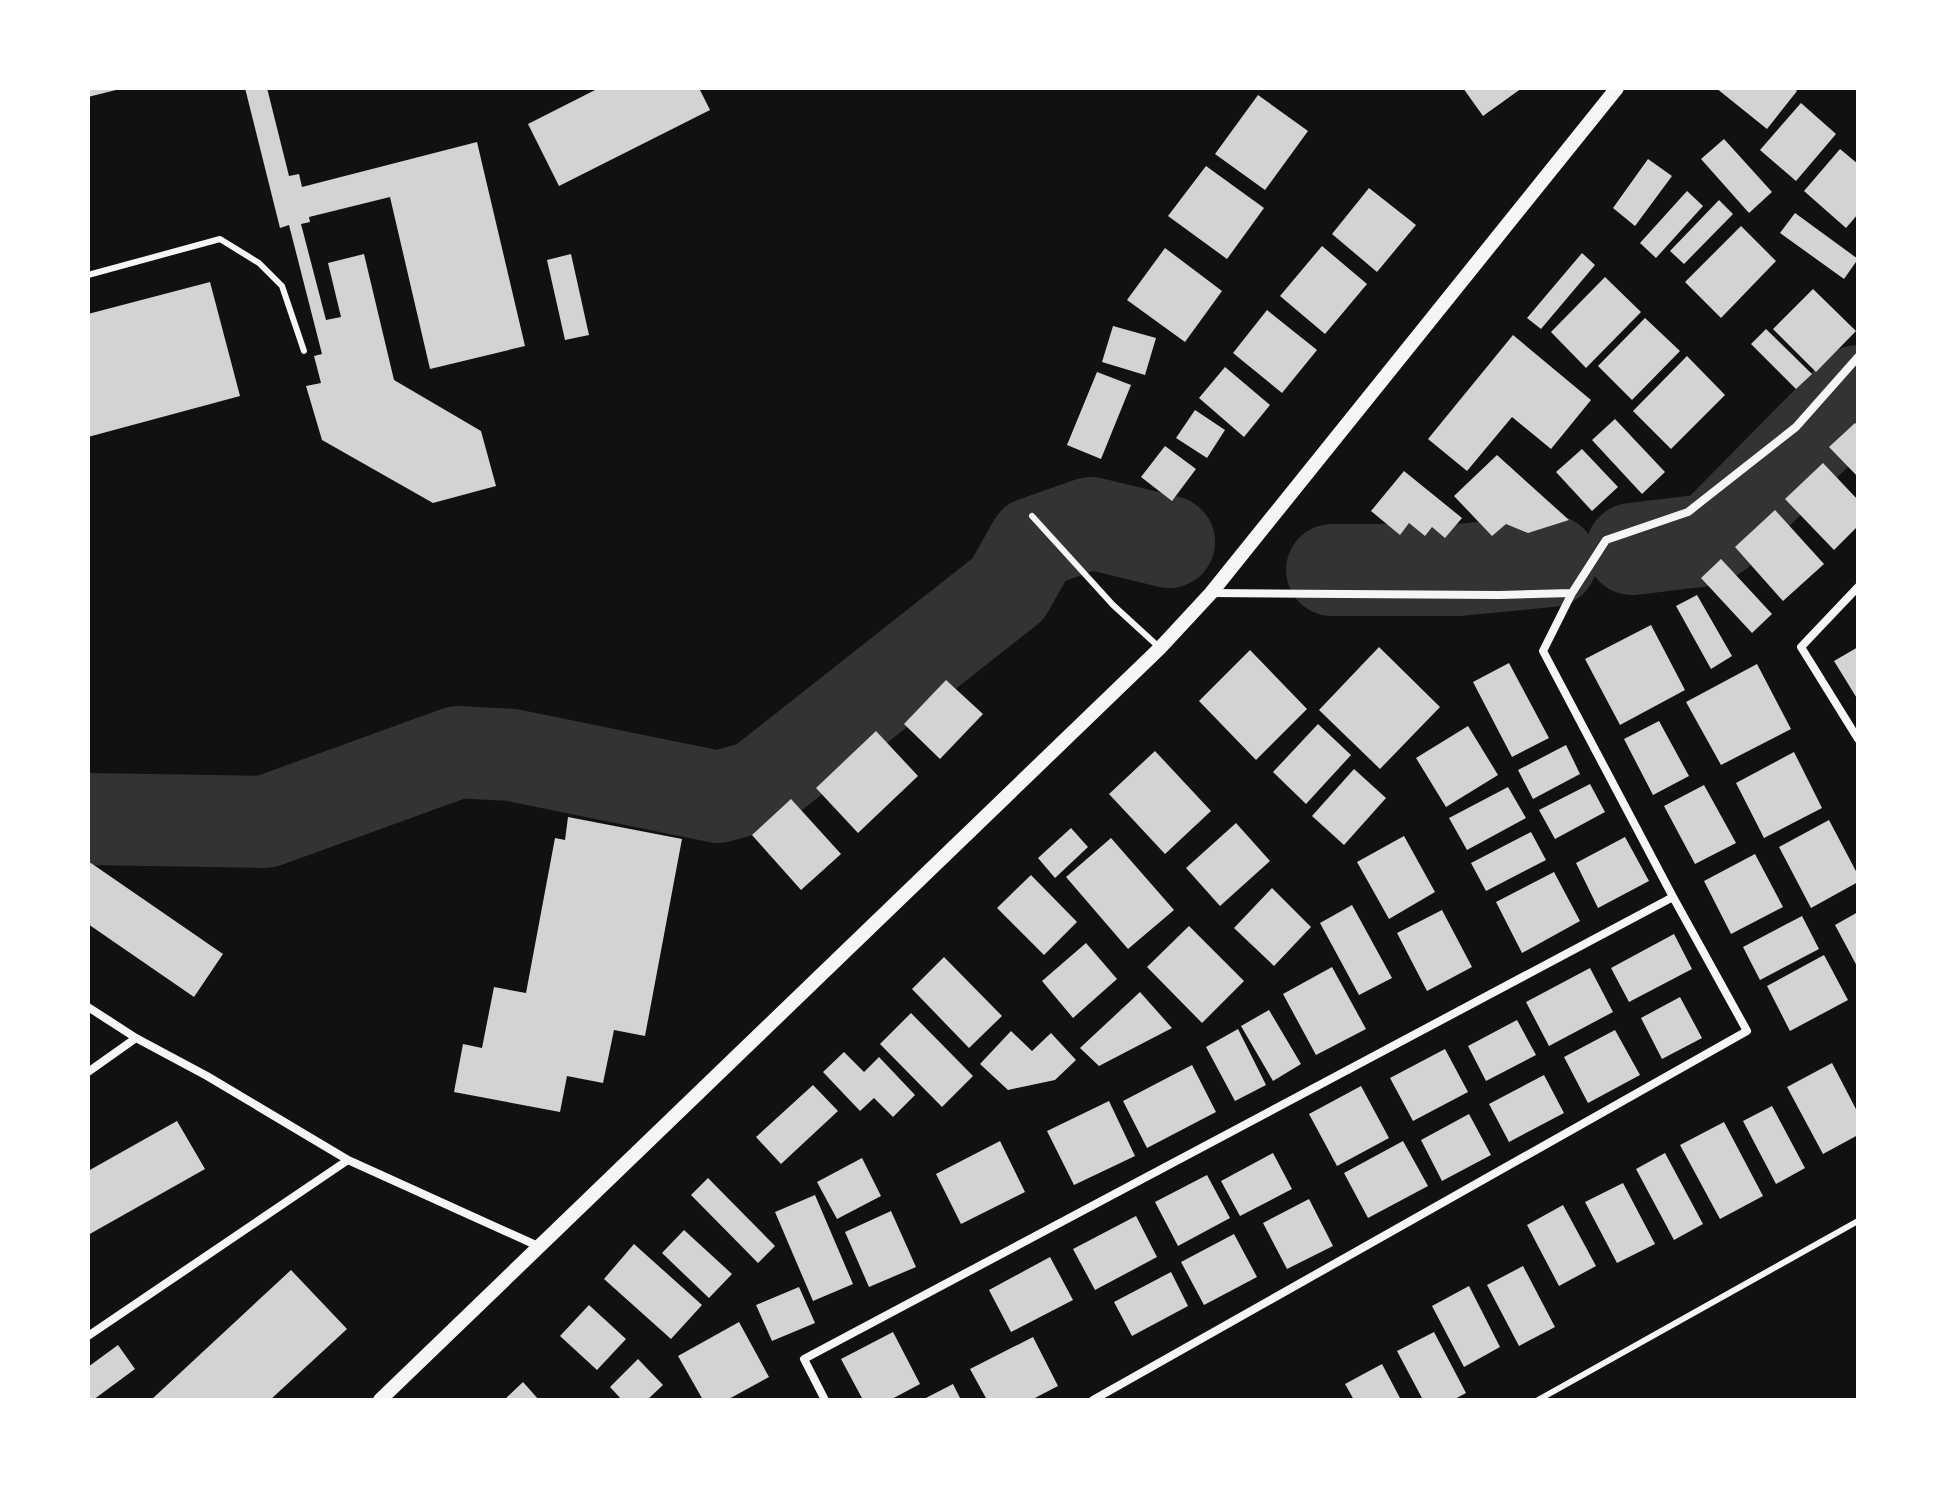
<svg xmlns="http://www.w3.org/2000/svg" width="1946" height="1488" font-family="'Noto Sans',sans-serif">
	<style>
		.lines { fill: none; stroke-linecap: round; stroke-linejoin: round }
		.river { stroke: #333; stroke-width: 92 }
		.building { fill: #d3d3d3 }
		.service { stroke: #f5f5f5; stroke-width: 6 }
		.minor { stroke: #f5f5f5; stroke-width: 8 }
		.tertiary { stroke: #f5f5f5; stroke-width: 14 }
	</style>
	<rect width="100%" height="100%" fill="#111"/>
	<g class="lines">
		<!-- river -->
		<path class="river" d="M1632,549L1707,540L1719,532L1858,391
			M1332,570H1458L1551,561
			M88,819L265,822L458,752L512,755L718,797L758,786L1008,589L1034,543L1091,523L1169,542"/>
	</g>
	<!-- building -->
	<path class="building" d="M88,88H120V89L88,97Z
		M245,88H267L289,176L299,174L302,187L477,142L525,346L430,369L390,197L309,217L310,222L301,224L326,320L341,317L328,263L364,254L394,380L481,431L496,486L433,503L322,440L306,386L321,383L314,356L322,354L289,225L280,228Z
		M599,88H699L710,110L559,186L528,124Z
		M1463,88H1522L1483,116Z
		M1716,88H1794L1797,91L1767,129Z
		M1258,95L1308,131L1265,190L1215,154Z
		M1801,103L1836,134L1796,181L1760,150Z
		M1724,139L1772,192L1749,213L1701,159Z
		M1840,149L1858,164V214L1846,228L1804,191Z
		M1648,159L1672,176L1635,226L1613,208Z
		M1206,166L1264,208L1227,259L1168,216Z
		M1369,188L1416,225L1377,272L1332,234Z
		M1687,191L1703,206L1656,258L1640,243Z
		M1719,200L1733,214L1684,264L1670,251Z
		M1795,213L1858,259L1844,279L1780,233Z
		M1741,226L1776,261L1721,318L1685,282Z
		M1322,246L1367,284L1325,334L1280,296Z
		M1165,248L1222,291L1185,342L1127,300Z
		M1582,253L1595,265L1541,329L1527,318Z
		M571,254L589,335L565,340L547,260Z
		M1605,277L1641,312L1586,368L1551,332Z
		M210,282L240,396L88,437V314Z
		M1813,289L1856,331L1816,372L1773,329Z
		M1267,310L1317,350L1282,393L1233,353Z
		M1645,318L1680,351L1632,400L1598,366Z
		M1113,326L1156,338L1145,375L1102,362Z
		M1766,329L1812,374L1796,389L1751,344Z
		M1513,335L1591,400L1551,449L1512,417L1467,471L1428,439Z
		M1687,356L1725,395L1671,449L1633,411Z
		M1225,367L1270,405L1244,437L1199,398Z
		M1097,372L1131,385L1101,459L1067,445Z
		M1195,410L1225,430L1207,458L1176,438Z
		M1615,419L1665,472L1642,494L1592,440Z
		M1855,423L1858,426V477L1829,447Z
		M1165,446L1196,469L1172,501L1141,477Z
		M1582,449L1618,487L1592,511L1556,472Z
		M1497,455L1569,520L1528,533L1506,524L1492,536L1454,496Z
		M1823,463L1858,500V526L1834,550L1785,499Z
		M1404,471L1462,518L1445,538L1432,527L1425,536L1409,523L1400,535L1371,511Z
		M1775,510L1824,564L1783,601L1735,547Z
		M1721,559L1772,614L1752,633L1701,578Z
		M1697,595L1732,656L1711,669L1676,606Z
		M1651,625L1685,690L1620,725L1585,659Z
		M1379,647L1440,707L1380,769L1319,710Z
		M1858,647V700L1834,661Z
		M1250,650L1307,709L1256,760L1199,701Z
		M1509,663L1549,738L1512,757L1473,682Z
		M1757,664L1791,729L1721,765L1686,702Z
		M946,680L983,714L940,759L904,724Z
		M1659,721L1689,776L1653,795L1624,739Z
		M1318,724L1351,755L1306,804L1273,772Z
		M1468,726L1498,775L1446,807L1416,758Z
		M876,731L918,776L858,833L816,788Z
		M1566,745L1580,774L1533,799L1518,770Z
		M1155,751L1211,811L1165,854L1109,794Z
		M1794,752L1822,808L1764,838L1736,783Z
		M1354,769L1386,798L1344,845L1312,816Z
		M1590,784L1605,812L1555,839L1539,810Z
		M1704,785L1736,843L1695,864L1664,806Z
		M1508,787L1526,818L1467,850L1449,818Z
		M791,799L841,854L801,890L752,835Z
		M568,817L682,839L645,1036L614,1030L603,1083L567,1076L560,1112L454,1092L463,1044L482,1048L494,987L526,993L555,838L565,840Z
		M1829,820L1858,875V882L1811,908L1779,847Z
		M1236,823L1270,861L1220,906L1186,868Z
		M1071,828L1088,847L1055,878L1038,858Z
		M1531,832L1546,860L1486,891L1471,863Z
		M1404,836L1435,892L1389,919L1357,862Z
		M1625,837L1649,881L1598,908L1576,863Z
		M1111,838L1174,910L1128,949L1066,877Z
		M1755,854L1783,907L1731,934L1704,881Z
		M88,861L223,954L194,997L88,924Z
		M1554,872L1580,921L1522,953L1496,902Z
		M1031,875L1077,922L1044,955L997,908Z
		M1272,888L1311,927L1274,966L1234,928Z
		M1352,905L1392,978L1359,995L1320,923Z
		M1442,910L1472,967L1427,991L1397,933Z
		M1858,912V968L1835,925Z
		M1802,916L1819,949L1760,980L1743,947Z
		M1189,926L1244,981L1202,1023L1147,967Z
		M1674,934L1692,969L1629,1002L1611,968Z
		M1086,943L1117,979L1073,1018L1042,981Z
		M1824,955L1848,1000L1790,1031L1767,986Z
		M944,957L1002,1016L969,1048L912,989Z
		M1332,967L1366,1029L1316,1055L1283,994Z
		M1590,968L1613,1012L1549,1046L1526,1002Z
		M1140,992L1172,1028L1099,1066L1080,1048Z
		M1680,997L1702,1038L1662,1059L1641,1018Z
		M1269,1010L1301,1064L1273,1081L1241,1026Z
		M911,1013L973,1076L942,1107L880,1044Z
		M1517,1020L1536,1055L1486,1081L1468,1046Z
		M1238,1029L1266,1085L1235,1101L1206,1047Z
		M1615,1030L1640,1075L1588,1103L1564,1057Z
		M1011,1031L1032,1051L1051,1033L1076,1060L1055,1080L1008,1090L980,1064Z
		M1445,1049L1468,1092L1413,1121L1390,1078Z
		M844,1052L864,1072L879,1057L915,1095L893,1117L874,1098L860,1111L823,1072Z
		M1832,1063L1858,1113V1135L1823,1154L1787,1087Z
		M1192,1065L1216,1112L1147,1148L1123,1101Z
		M1544,1075L1564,1113L1509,1142L1489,1104Z
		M813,1085L838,1111L781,1164L756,1137Z
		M1361,1086L1389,1138L1337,1166L1309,1114Z
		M1109,1101L1135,1156L1074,1185L1047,1131Z
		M1772,1106L1805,1168L1776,1184L1743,1121Z
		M1469,1114L1491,1155L1442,1181L1421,1140Z
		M177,1121L205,1169L88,1235V1171Z
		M1724,1122L1763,1196L1720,1219L1680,1145Z
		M1000,1141L1025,1192L961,1224L936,1174Z
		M1403,1141L1428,1186L1368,1218L1344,1173Z
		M1273,1153L1292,1189L1240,1216L1221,1181Z
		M1665,1153L1703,1224L1674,1240L1636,1169Z
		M862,1158L881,1196L837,1219L817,1182Z
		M1207,1175L1230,1218L1178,1246L1155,1202Z
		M708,1178L775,1246L758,1263L691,1195Z
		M1623,1183L1655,1244L1617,1263L1585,1202Z
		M815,1195L853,1284L813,1301L775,1212Z
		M1309,1199L1333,1246L1287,1269L1263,1223Z
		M1563,1205L1596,1266L1559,1286L1527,1225Z
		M891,1211L916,1267L869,1287L845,1232Z
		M1136,1216L1157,1257L1095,1290L1073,1249Z
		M684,1230L732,1274L709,1298L662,1253Z
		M1234,1234L1257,1277L1204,1305L1181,1262Z
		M634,1244L702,1305L671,1339L604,1279Z
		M1050,1257L1073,1300L1011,1332L989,1290Z
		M1523,1266L1555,1327L1519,1346L1487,1285Z
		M291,1270L347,1329L270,1400H151Z
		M1171,1272L1188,1306L1132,1336L1114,1302Z
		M1469,1286L1500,1347L1464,1367L1432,1306Z
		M799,1287L815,1323L772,1341L756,1305Z
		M589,1305L626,1339L597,1370L560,1336Z
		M739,1322L769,1377L727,1400H703L678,1356Z
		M893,1332L920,1384L890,1400H863L841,1359Z
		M1434,1332L1466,1393L1453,1400H1423L1397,1351Z
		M1033,1337L1058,1386L1031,1400H987L970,1369Z
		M118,1345L135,1369L93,1400H88V1367Z
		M638,1359L663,1385L647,1400H622L610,1387Z
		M1382,1364L1401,1400H1354L1345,1384Z
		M523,1382L539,1400H504Z
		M953,1384L961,1400H922Z"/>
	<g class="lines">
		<!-- service -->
		<path class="service" d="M88,275L220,239L259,263L282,286L304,351
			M1032,516L1113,605L1160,648
			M1538,1400L1858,1221"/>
		<!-- minor -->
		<path class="minor" d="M1858,587L1801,647L1858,739
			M1211,593L1500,595L1572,593L1606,540L1688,512L1796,427L1858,357
			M88,1007L136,1038L207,1076L348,1160L538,1246
			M88,1072L136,1038
			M88,1336L348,1160
			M825,1400L804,1359L1673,897
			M1093,1400L1747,1031L1673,897L1543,651L1572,593"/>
		<!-- tertiary -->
		<path class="tertiary" d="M380,1400L1160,648L1211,593L1617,88"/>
	</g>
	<!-- border -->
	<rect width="1946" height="1488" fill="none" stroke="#ffffff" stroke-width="180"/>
</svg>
